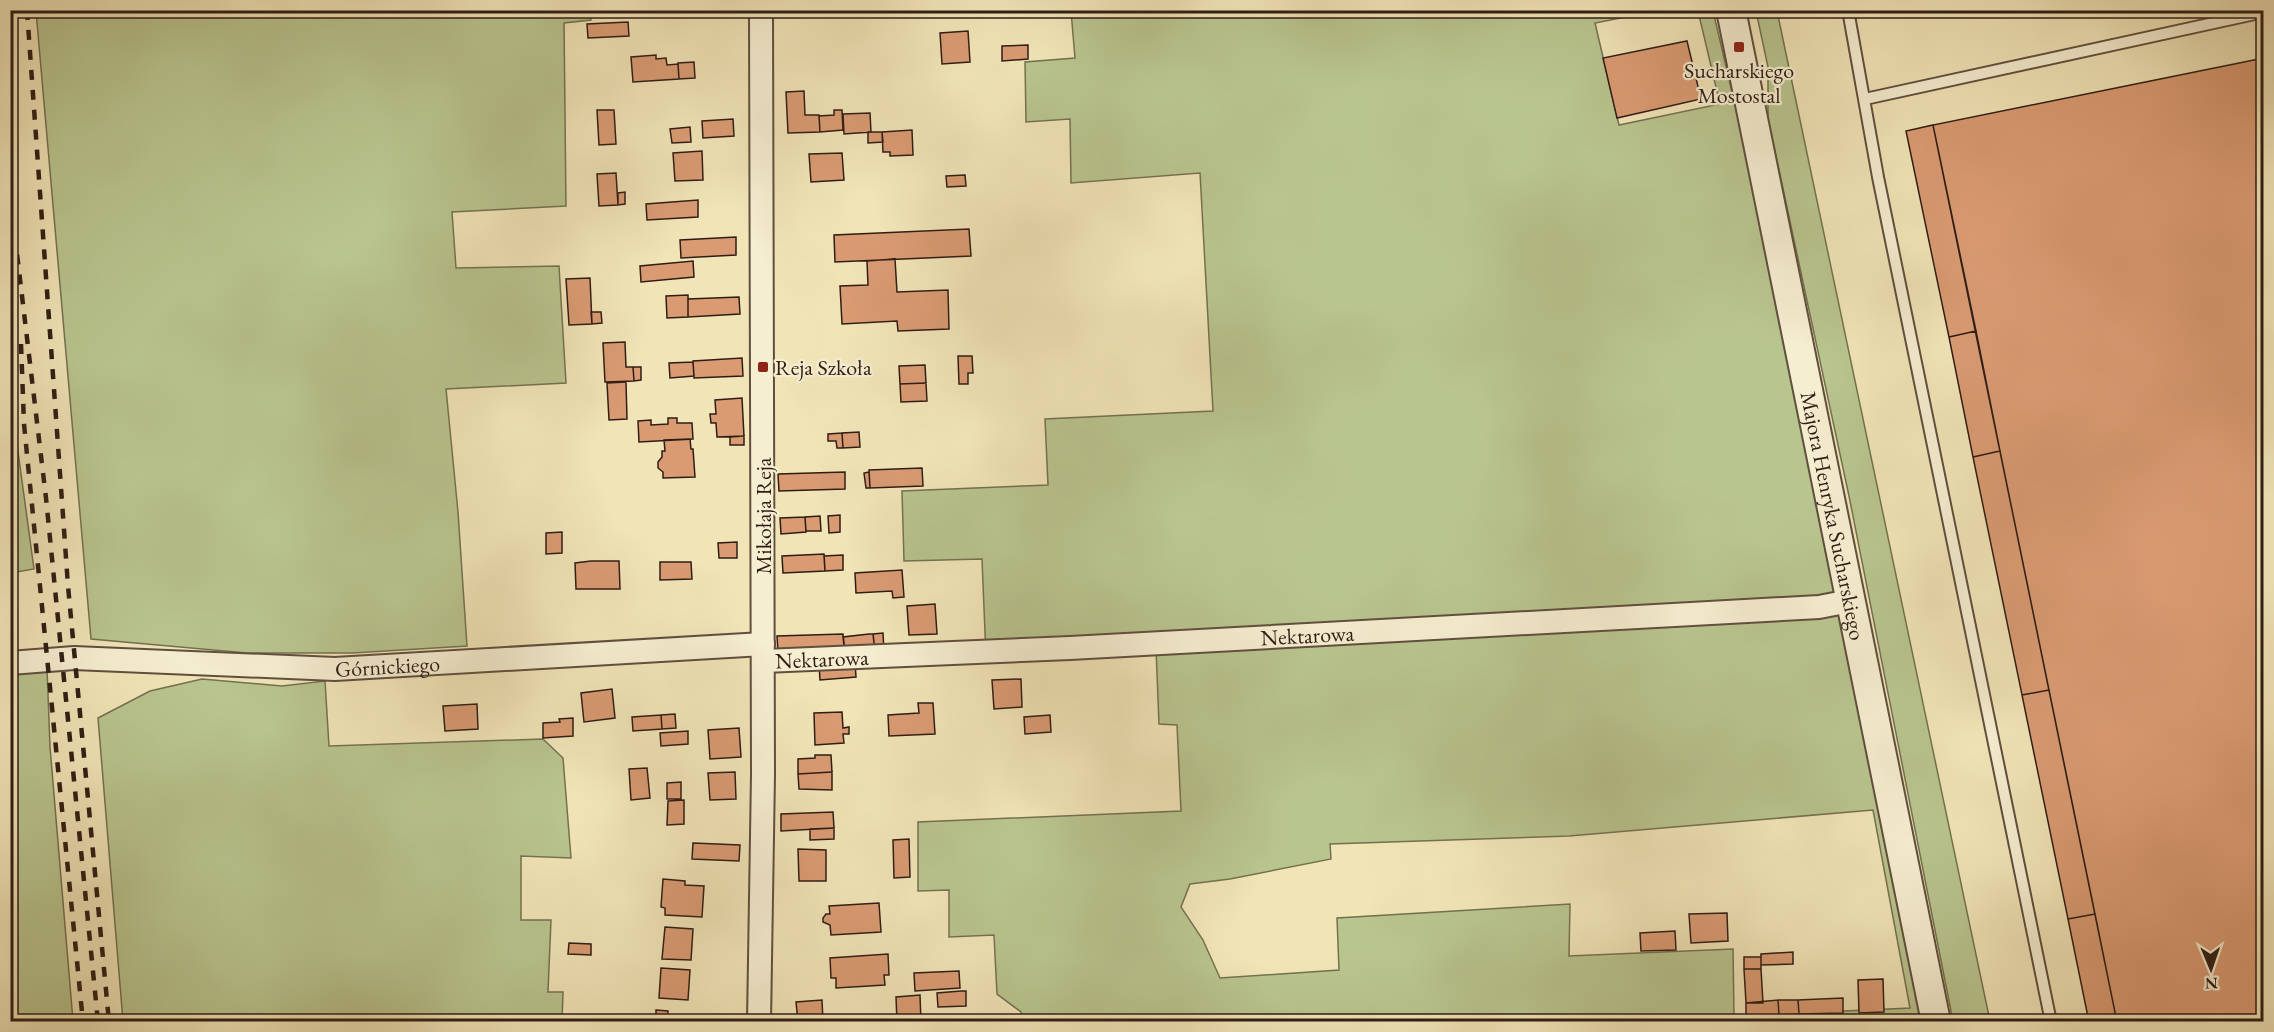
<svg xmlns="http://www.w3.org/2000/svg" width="2274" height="1032" font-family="'EB Garamond',serif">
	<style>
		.green { fill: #b9c58f; stroke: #747152; stroke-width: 1.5; fill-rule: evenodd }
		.building { fill: #da9b73; stroke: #2f1d15; stroke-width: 1.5 }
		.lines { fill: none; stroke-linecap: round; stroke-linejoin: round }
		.service-casing { stroke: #604f3e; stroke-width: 14 }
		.minor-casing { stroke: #604f3e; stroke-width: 26 }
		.tertiary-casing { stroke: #604f3e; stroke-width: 32 }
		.service { stroke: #f6eed1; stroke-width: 10 }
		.minor { stroke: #f6eed1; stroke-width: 22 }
		.tertiary { stroke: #f6eed1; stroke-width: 28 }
		.rail { stroke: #2f1d15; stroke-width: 4.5; stroke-dasharray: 10 10; stroke-linecap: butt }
		.poi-dot { fill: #8f2418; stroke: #f6eed1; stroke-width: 2 }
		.labels { text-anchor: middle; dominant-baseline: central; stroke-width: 4.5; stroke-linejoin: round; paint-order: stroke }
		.poi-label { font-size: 22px; fill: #2f1d15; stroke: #f6eed1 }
		.street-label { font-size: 22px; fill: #2f1d15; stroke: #f6eed1 }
	</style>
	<rect width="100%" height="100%" fill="#f1e5b8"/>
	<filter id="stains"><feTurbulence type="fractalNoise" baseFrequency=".00333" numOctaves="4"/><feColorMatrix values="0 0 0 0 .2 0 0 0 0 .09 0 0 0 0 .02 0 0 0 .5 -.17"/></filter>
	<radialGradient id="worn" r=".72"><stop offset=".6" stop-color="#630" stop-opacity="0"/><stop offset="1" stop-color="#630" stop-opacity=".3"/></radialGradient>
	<!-- green -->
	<path class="green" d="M36,11H590L591,20L564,23L566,206L452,212L456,268L559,266L566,383L446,389L458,512L467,646L352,653H247L91,639Z
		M1071,11H1656L1595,23L1619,125L1720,104L1698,11H1713L1734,100L1928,1021H1022L1021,1012L997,994L994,935L949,937V890L918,891V822L1181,811L1177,725L1159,724L1156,648L986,657L982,559L904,561L902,491L1048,485L1045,419L1213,411L1200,173L1071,183L1070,119L1026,122L1025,62L1075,58ZM1873,810L1910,1008L1734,1016L1733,949L1569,956L1570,904L1337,918L1339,970L1220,978L1203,940L1181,907L1190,884L1230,879L1331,859L1330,844L1569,836Z
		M1756,11H1777L1990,1021H1953L1849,496L1768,119V67Z
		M10,393L34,569L11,573H10Z
		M47,668L50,747L73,1021L11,1022V671Z
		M202,679L282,686L325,681L329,746L543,739L563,758L571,858L521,856V920H551L548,992H563L562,1021H123L98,718L150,691Z"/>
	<!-- building -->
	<path class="building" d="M600,10H628V16L600,17Z
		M628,22L629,36L588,38L587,24Z
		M968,31L970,62L942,64L940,33Z
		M1687,41L1701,99L1617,118L1603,58Z
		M1028,45V59L1002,61V46Z
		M656,55V59L666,58L667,65L678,64L679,79L633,82L631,57Z
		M2264,58V1022H2117L1933,125Z
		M694,62L695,78L679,79L678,63Z
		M804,91L805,115H819L820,132L788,133L786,92Z
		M597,110H614L616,144L599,145Z
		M834,110H842L843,130L820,132L819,116L834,115Z
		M870,113L871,132L844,134L843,114Z
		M733,119L734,136L703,138L702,121Z
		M1933,125L1976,331L1949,337L1906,131Z
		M690,127L691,142L672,143L670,129Z
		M912,130L913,155L890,156V152H883L882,132Z
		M868,132H882L883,142L868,143Z
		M702,151L703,180L675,181L673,153Z
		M842,153L844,180L811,182L809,154Z
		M616,173L618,205L599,206L597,174Z
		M965,175L966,186L947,187L946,176Z
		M625,192V204L618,205V193Z
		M698,200V217L647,220L646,204Z
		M969,229L971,256L835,262L834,235Z
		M736,237V255L681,258L680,240Z
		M895,259L897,292L948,290L949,329L898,331L897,321L842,324L840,286L868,285L867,261Z
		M693,261L694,277L641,282L640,266Z
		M590,278L592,324L569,325L566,279Z
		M688,295V317L667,318L666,296Z
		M739,297L740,314L688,317V299Z
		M591,312H601L602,323L592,324Z
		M1976,331L2000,451L1973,457L1949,337Z
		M625,342L626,367H633L634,381L605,382L603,343Z
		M958,356H972L973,373H968V384H959Z
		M742,358L743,376L694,378L693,361Z
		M693,362L694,376L670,378L669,363Z
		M925,365L926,383L900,384L899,366Z
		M633,367H641V380L634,381Z
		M626,382L627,419L609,420L607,383Z
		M926,383L927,401L901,402L900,384Z
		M742,398L744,436L717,437L716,423H711L710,414H716L715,400Z
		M668,418H677V423H692L693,439L639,442L638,421L651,420V425L668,424Z
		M859,432L860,447L843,448L842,433Z
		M842,433L843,448H837L836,441H828V434Z
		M744,436V445H730V437Z
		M690,439L691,449H693L695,477L663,478V472L658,468V462L662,457V451H665L664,440Z
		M2000,451L2049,690L2022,695L1973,457Z
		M922,468L923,486L870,488L869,470Z
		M845,472V489L779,491L778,474Z
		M869,472L870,488H866L864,473Z
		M840,515V532L829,533L828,516Z
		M820,516L821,531H806L805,517Z
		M805,517L806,532L781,534L780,518Z
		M562,532V553L546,554V533Z
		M737,542V558H719L718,543Z
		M824,554L825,571L783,573L782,556Z
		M843,555V570L825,571L824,556Z
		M591,561H619L620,589H576L575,563Z
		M660,562H691L692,579L660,580Z
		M902,570L904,597L893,598L892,591L856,593L855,573Z
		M935,604L937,634L909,635L907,606Z
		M883,633L884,651H875L873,634Z
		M843,634L845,652L778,653L777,636Z
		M869,634H873L875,651L845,653L843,637Z
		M855,662L856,677L820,680L819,664Z
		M1021,679L1022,707L994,709L992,680Z
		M612,689L615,718L584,722L581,693Z
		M2049,690L2095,914L2068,919L2022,695Z
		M918,703H933L935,734L889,736L888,715L919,713Z
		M477,704L478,729L445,731L443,706Z
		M842,712L843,728L849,727V734H843L844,743L815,745L814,713Z
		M675,714L676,728L662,729L661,715Z
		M661,715L662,729L633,731L632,717Z
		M1050,715L1051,732L1025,734L1024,717Z
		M573,718V736L543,738V723L560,722L559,719Z
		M739,728L741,757L710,759L708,730Z
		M688,731V744L661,746L660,733Z
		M815,755H831L832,772L798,774V759L815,758Z
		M647,768L650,798L631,800L629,769Z
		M735,772L736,799L710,800L708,773Z
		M832,772V790L799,789L798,774Z
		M681,782V799H667V783Z
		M684,800V824L667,825L668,801Z
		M833,812L834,828L781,831V814Z
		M834,828V839L810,840V829Z
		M909,839L910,877L894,878L893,840Z
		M693,843L740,845L739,861L692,859Z
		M798,849L826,850V881H799Z
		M663,879L685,881V885L704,886L702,917L665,915V908L661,907Z
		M879,903L881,932L831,935L830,925L823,922V918L826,914H830L829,906Z
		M1727,913L1728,941L1691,943L1689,914Z
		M2095,914L2117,1022H2089L2068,919Z
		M665,927L693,929L691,960L662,959Z
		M1675,931L1676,950L1641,951L1640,933Z
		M569,943L591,944V955L568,954Z
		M1793,952V964L1761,965V954Z
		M888,954L889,975H884L885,985L836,988V978H831L830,958Z
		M1744,957H1761V969H1744Z
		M661,968L690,970L688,1000L659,998Z
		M1744,969H1761L1763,1003H1746Z
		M959,971L960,988L915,991L914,973Z
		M1883,979L1884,1012L1859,1013L1858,980Z
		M961,991H966V1006L938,1007L937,993Z
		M920,995L921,1022H897L896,997Z
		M1843,998V1013L1799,1014L1798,1000Z
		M822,1000L823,1022H798L796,1002Z
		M1778,1000H1798L1799,1014L1779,1015Z
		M1778,1000L1779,1015L1746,1016V1003Z
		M656,1010L668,1011L667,1022H656Z
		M668,1016L687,1017V1019L700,1017V1022H667Z"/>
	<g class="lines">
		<defs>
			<path id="service" d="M1848,10L1878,177L2051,1022
				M1865,99L2264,12"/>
			<g id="minor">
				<path id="s1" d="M764,661L1070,648L1819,607L1850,601"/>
				<path id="s2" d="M10,663L74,658L335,669L763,644"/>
				<path d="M759,1022L763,774L761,10"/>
			</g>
			<g id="tertiary">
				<path id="s3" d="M1731,10L1936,1022"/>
			</g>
		</defs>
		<!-- service casing -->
		<use href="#service" class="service-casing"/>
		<!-- minor casing -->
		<use href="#minor" class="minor-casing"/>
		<!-- tertiary casing -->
		<use href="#tertiary" class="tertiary-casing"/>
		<!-- service -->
		<use href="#service" class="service"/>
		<!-- minor -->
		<use href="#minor" class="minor"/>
		<!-- tertiary -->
		<use href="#tertiary" class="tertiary"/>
		<!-- rail -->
		<path class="rail" d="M27,10L68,586L109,1022
			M10,195L46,498L98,1022
			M10,326L15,358
			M21,344L24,424L83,1022
			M10,552L11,553"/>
	</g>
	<!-- markers -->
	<g class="poi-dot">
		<rect x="1733" y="41" width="12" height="12" rx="3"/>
		<rect x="757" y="361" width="12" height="12" rx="3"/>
	</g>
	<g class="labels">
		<!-- poi labels -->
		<g class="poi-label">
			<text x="1739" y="70">Sucharskiego<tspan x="1739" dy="25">Mostostal</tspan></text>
			<text x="775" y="367" text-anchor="start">Reja Szkoła</text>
		</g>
		<!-- street labels -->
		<g class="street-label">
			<text transform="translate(763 516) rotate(-90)">Mikołaja Reja</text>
			<text stroke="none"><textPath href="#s3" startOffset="516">Majora Henryka Sucharskiego</textPath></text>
			<text stroke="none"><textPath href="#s1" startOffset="544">Nektarowa</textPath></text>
			<text stroke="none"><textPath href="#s1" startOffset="58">Nektarowa</textPath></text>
			<text stroke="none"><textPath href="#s2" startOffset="378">Górnickiego</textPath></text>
		</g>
	</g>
	<!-- margin -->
	<rect width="2274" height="1032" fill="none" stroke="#f1e5b8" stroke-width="36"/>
	<rect x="12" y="12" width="2250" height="1008" fill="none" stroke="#2f1d15" stroke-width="3"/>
	<rect x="18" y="18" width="2238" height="996" fill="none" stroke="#2f1d15" stroke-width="1.5"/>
	<!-- north arrow -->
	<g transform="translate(2211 969) rotate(178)" stroke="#f6eed1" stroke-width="4.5" paint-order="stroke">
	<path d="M0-4.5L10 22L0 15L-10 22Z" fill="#2f1d15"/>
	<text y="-9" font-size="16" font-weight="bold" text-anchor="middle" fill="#2f1d15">N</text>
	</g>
	<rect width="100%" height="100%" filter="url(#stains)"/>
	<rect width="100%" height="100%" fill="url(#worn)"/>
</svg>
